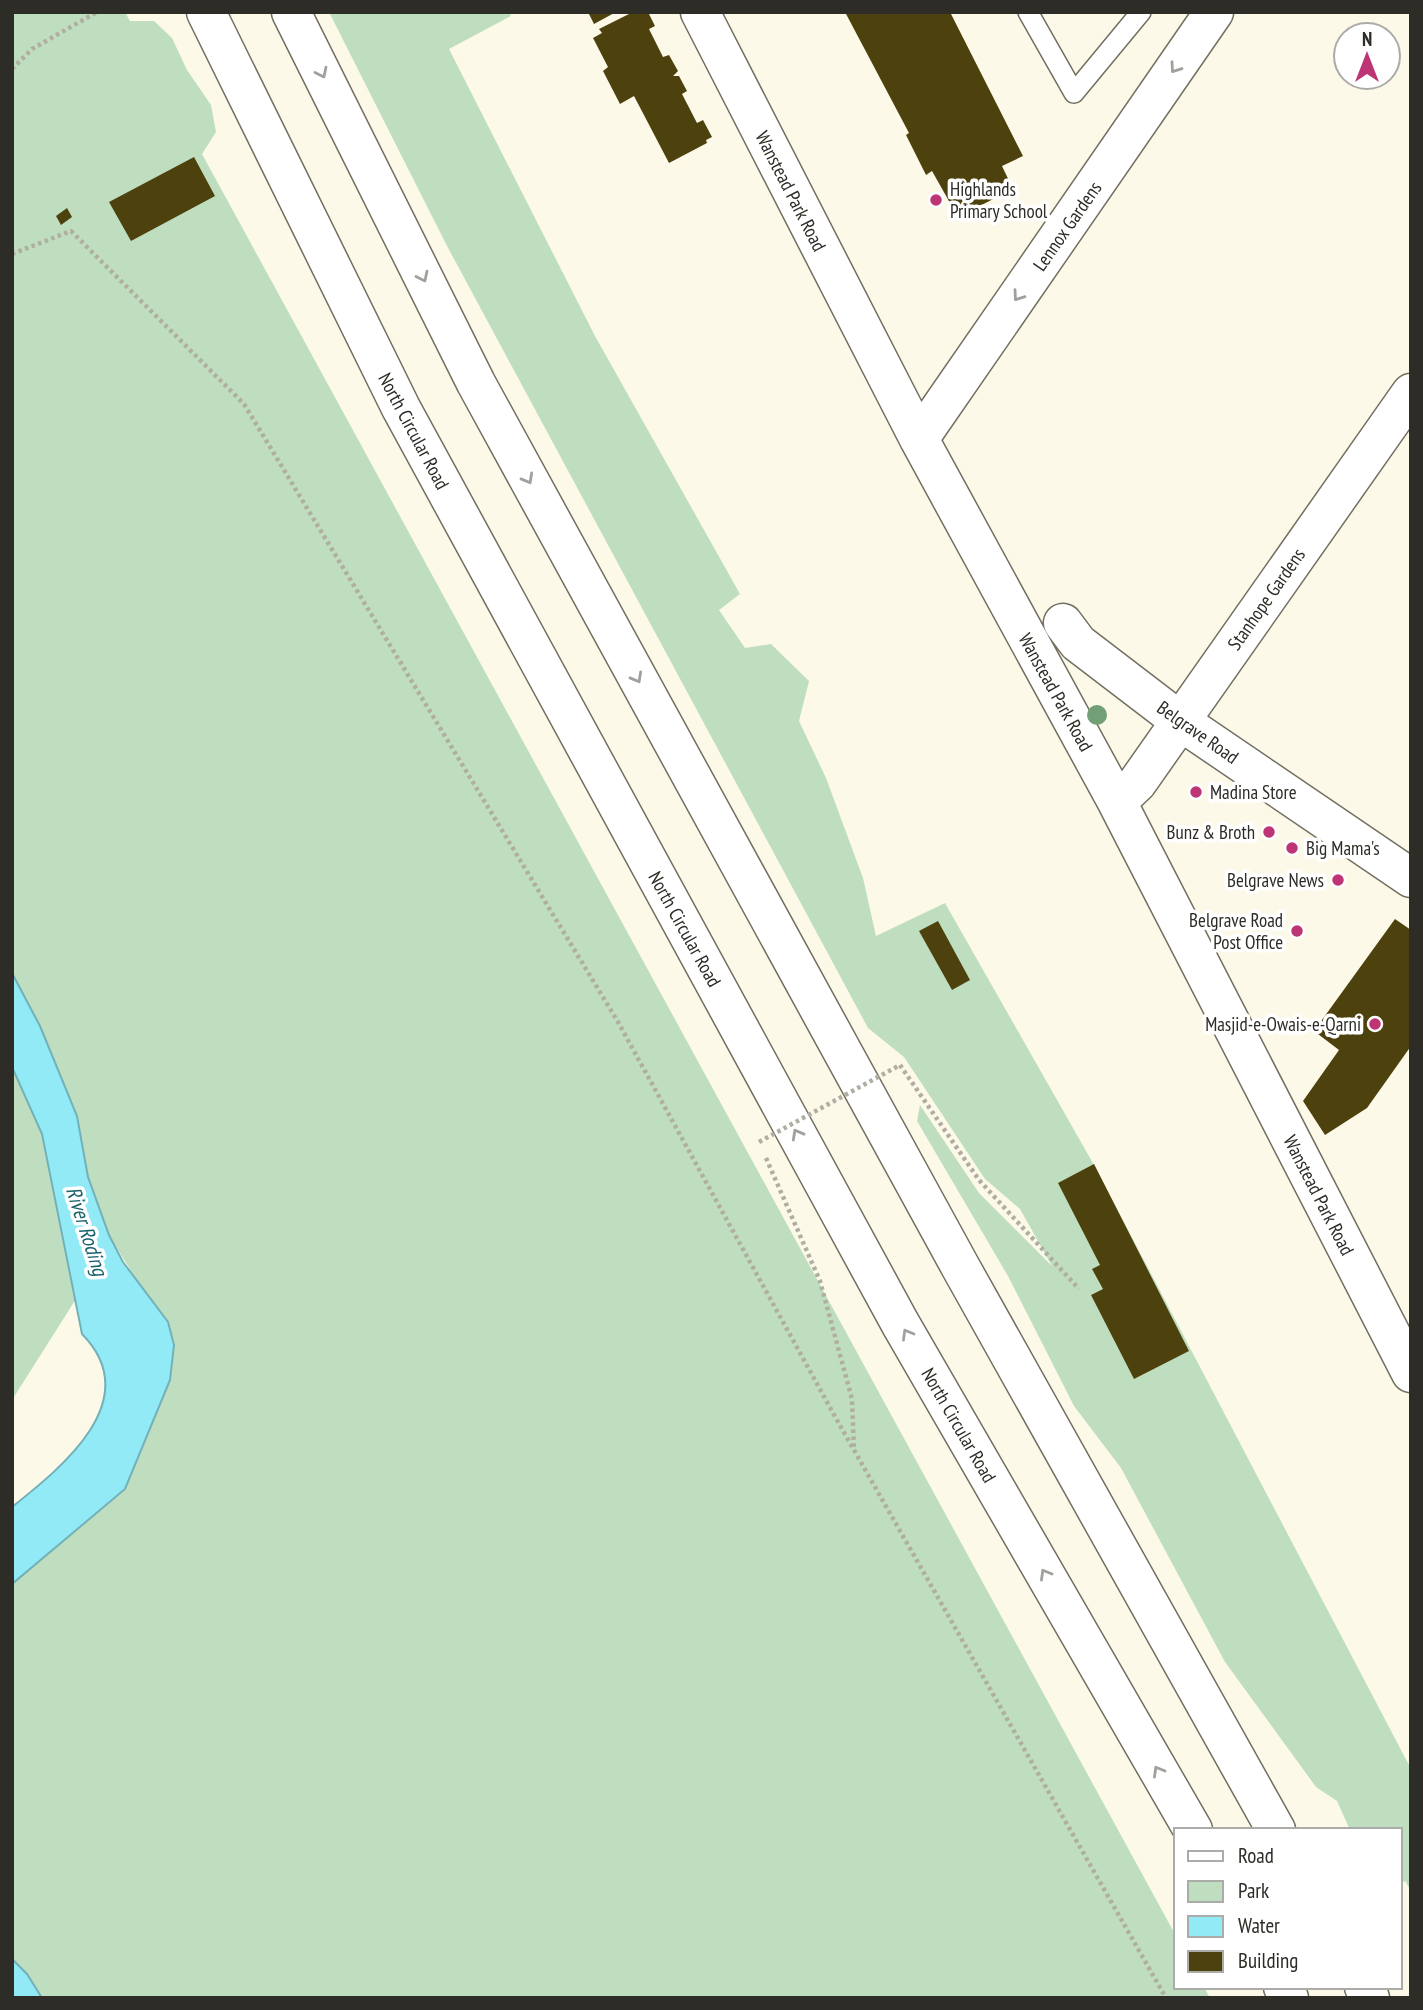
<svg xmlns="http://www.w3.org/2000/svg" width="1423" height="2010" font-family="'PT Sans Narrow',sans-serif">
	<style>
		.green { fill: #bfdec0 }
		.water { fill: #91eaf6; stroke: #73b1b8; stroke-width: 2 }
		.building { fill: #4d420e }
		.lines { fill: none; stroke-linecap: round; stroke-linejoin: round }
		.service-casing { stroke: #726f61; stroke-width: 22 }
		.minor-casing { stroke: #726f61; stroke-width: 41 }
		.trunk-casing { stroke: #726f61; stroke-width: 41 }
		.path { stroke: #b0aea1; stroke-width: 4.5; stroke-dasharray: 3.5 3.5; stroke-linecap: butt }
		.service { stroke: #fff; stroke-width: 19 }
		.minor { stroke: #fff; stroke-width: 38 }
		.trunk { stroke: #fff; stroke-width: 38 }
		.path-bridge { stroke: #b0aea1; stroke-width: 4.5; stroke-dasharray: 3.5 3.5; stroke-linecap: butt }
		.tree { fill: #739f77 }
		.oneway { stroke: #a0a09d }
		.poi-dot { fill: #bd3575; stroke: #fff; stroke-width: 2.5 }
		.labels { text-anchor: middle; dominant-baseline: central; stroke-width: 7; stroke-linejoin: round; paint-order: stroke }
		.poi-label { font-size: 19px; fill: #2d2c26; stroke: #fff; text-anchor: end }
		.street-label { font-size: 19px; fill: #2d2c26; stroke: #fff }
		.water-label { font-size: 21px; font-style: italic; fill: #18626b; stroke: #fff }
	</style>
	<rect width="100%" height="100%" fill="#fcf9e9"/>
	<!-- green -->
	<path class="green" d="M12,12H125L130,21H154L172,38L187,70L211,105L216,132L202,154L1176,1936V1987H1204L1210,1998H42L27,1974L12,1959V1584L125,1489L170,1380L142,1289L109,1235L88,1177L77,1116L40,1026L12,973Z
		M329,12H509L511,16L449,49L595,336L740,594L719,610L745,648L771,644L809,681L799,721L826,778L863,878L876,936L945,903L1094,1165L1411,1769V1891L1405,1881L1400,1884V1830H1350L1337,1801L1316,1787L1225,1662L1121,1468L1074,1406L1008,1276L917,1121L920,1105L979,1193L1052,1266L1020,1209L985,1179L904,1057L868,1028L446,244Z
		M12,1067L42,1134L76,1299L12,1400Z"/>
	<!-- water -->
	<path class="water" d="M12,973L40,1026L77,1116L88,1177L109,1235L123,1262L168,1322L174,1345L170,1380L125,1489L12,1584V1507C61,1468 147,1400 82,1334L42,1134L12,1067Z
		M12,1959L27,1974L42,1998H12Z"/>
	<!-- building -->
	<path class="building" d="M588,12H616L594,24Z
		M633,12H648L655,26L649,29L663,57L669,55L678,71L673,76H679L687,91L682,94L697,123L703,120L712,137L706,140L707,143L669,163L634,96L620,104L603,71L608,67L593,38L602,33L599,29Z
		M845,12H950L1023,156L1002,166L1013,189L958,217L932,171L926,175L906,135L909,133Z
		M194,157L215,196L131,241L109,202Z
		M67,208L72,217L61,225L56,216Z
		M1395,919L1411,930V1046L1367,1108L1325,1135L1303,1101L1339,1050L1314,1031Z
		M938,921L970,980L952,990L919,931Z
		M1094,1164L1189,1351L1134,1379L1091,1295L1103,1289L1092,1269L1100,1265L1058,1183Z"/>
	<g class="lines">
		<defs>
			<path id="service" d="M1028,12L1074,93L1141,12"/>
			<path id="minor" d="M700,12L919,439L1117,802L1411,1373
				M919,439L1214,12
				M1063,623L1078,643L1180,721L1411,878
				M1117,802L1137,783L1411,393"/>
			<path id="trunk" d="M206,12L401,408L900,1323L1193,1830
				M291,12L476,383L960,1266L1276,1830
				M1283,1987L1289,1998
				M1364,1987L1370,1998"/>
		</defs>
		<!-- service casing -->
		<use href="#service" class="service-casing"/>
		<!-- minor casing -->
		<use href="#minor" class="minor-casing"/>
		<!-- trunk casing -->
		<use href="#trunk" class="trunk-casing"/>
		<!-- path -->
		<path class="path" d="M12,69L32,49L97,12
			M12,254L71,231L244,404L618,1022L838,1422L1166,1998
			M900,1065L979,1180L1079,1289
			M766,1158L820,1281L852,1399L854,1449"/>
		<!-- service -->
		<use href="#service" class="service"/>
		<!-- minor -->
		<use href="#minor" class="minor"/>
		<!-- trunk -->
		<use href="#trunk" class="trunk"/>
		<!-- path-bridge -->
		<path class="path-bridge" d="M759,1142L900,1065"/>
	</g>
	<!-- trees -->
	<circle class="tree" cx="1097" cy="715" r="10"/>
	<!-- one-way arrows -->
	<defs><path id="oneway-chevron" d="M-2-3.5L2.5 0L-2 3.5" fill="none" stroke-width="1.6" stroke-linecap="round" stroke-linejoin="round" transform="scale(1.75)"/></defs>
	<g class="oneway">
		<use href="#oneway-chevron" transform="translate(1175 68) rotate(125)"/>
		<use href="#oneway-chevron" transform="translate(322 73) rotate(64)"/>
		<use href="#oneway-chevron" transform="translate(423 277) rotate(64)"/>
		<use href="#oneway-chevron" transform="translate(1018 296) rotate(125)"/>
		<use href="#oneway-chevron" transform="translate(528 479) rotate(61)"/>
		<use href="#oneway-chevron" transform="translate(637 678) rotate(61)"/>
		<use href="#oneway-chevron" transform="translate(797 1134) rotate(-119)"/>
		<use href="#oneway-chevron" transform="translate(907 1334) rotate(-120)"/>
		<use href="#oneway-chevron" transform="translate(1045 1574) rotate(-120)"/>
		<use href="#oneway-chevron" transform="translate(1158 1771) rotate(-120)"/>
	</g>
	<!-- markers -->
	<g class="poi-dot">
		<circle cx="936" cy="200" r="7"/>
		<circle cx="1196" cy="792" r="7"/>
		<circle cx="1269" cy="832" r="7"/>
		<circle cx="1292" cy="848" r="7"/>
		<circle cx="1338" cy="880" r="7"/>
		<circle cx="1297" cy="931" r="7"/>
		<circle cx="1375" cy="1024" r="7"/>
	</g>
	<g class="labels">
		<!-- poi labels -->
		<g class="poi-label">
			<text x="950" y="189" text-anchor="start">Highlands<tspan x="950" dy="22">Primary School</tspan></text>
			<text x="1210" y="792" text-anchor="start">Madina Store</text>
			<text x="1255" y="832">Bunz &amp; Broth</text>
			<text x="1306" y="848" text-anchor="start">Big Mama's</text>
			<text x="1324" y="880">Belgrave News</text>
			<text x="1283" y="920">Belgrave Road<tspan x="1283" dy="22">Post Office</tspan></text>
			<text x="1361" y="1024">Masjid-e-Owais-e-Qarni</text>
		</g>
		<!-- street labels -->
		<g class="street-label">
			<text transform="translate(791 191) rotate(63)">Wanstead Park Road</text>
			<text transform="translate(1067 226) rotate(-55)">Lennox Gardens</text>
			<text transform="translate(414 431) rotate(62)">North Circular Road</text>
			<text transform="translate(1266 599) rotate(-55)">Stanhope Gardens</text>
			<text transform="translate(1056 692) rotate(61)">Wanstead Park Road</text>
			<text transform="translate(1198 732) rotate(35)">Belgrave Road</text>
			<text transform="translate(685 929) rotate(61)">North Circular Road</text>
			<text transform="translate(1319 1195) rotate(63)">Wanstead Park Road</text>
			<text transform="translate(959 1425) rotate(60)">North Circular Road</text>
		</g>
		<!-- water labels -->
		<g class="water-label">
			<text transform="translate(87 1231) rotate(72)">River Roding</text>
		</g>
	</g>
	<!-- border -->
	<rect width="1423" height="2010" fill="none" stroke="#2d2c26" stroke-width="28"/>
	<!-- legend -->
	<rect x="1174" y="1828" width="228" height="161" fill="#ffffff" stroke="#ababa8" stroke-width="2"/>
	<rect x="1188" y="1851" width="35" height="10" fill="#ffffff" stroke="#ababa8" stroke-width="2"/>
	<text x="1238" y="1863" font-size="21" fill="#2d2c26">Road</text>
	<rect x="1188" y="1881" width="35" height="21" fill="#bfdec0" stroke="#ababa8" stroke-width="2"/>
	<text x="1238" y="1898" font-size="21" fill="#2d2c26">Park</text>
	<rect x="1188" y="1916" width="35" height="21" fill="#91eaf6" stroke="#ababa8" stroke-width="2"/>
	<text x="1238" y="1933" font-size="21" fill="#2d2c26">Water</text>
	<rect x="1188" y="1951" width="35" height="21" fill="#4d420e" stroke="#ababa8" stroke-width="2"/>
	<text x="1238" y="1968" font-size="21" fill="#2d2c26">Building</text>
	<!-- north arrow -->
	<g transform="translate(1367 56)"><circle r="33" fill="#ffffff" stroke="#ababa8" stroke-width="2"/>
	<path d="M0-5L12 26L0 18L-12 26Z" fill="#bd3575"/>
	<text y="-10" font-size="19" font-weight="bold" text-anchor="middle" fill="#2d2c26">N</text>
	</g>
</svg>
